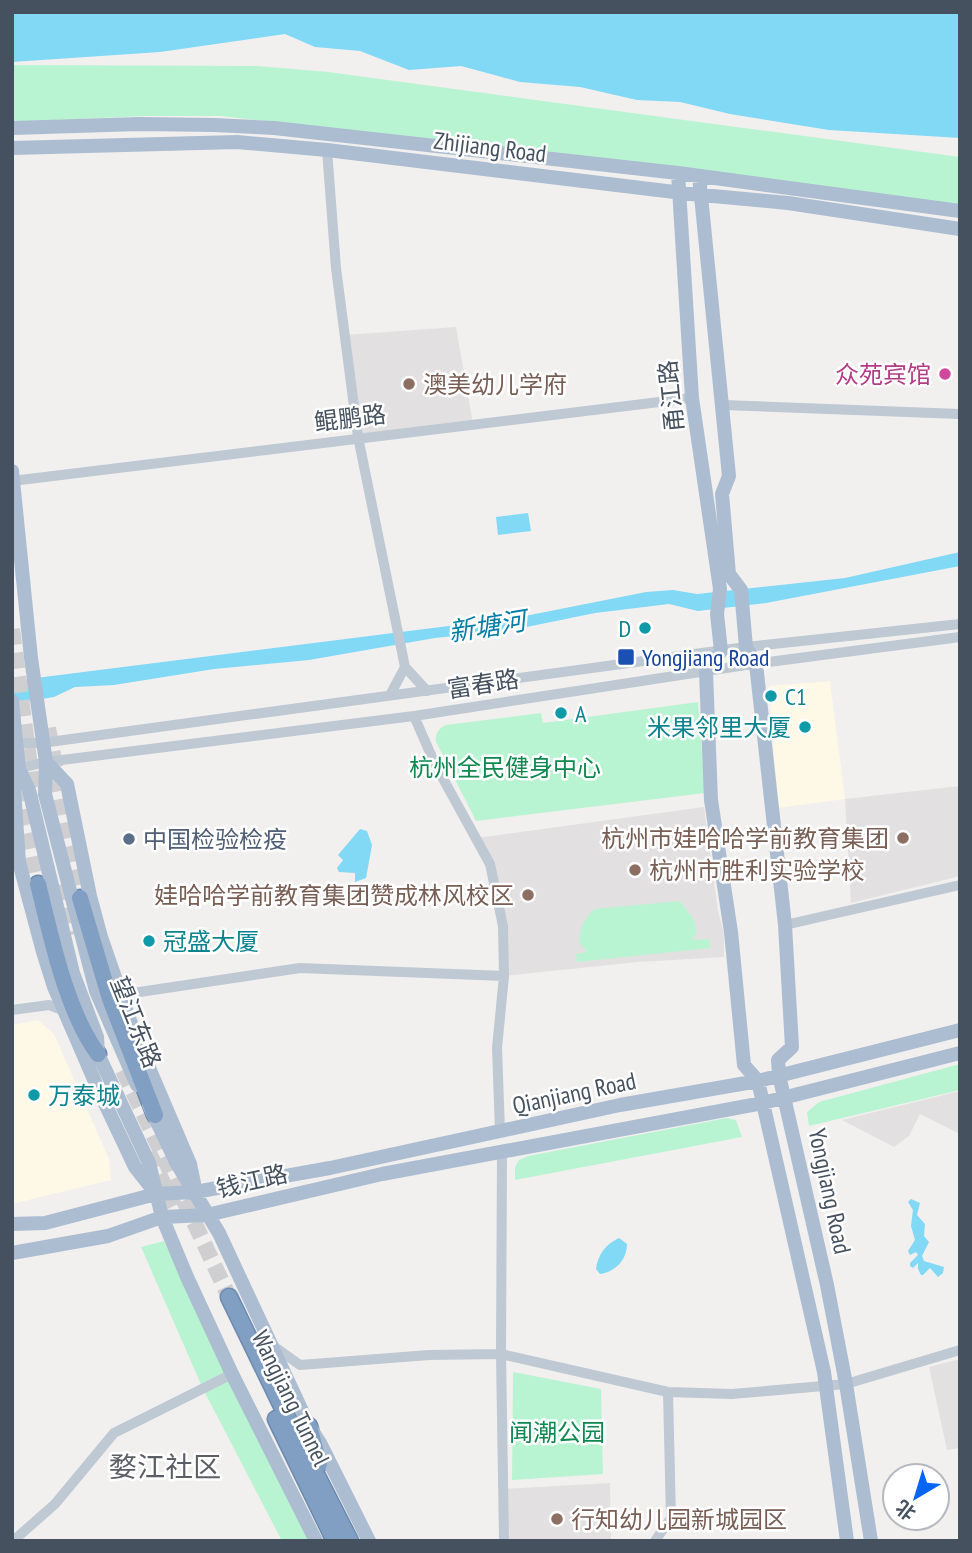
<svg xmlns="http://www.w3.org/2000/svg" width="972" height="1553" font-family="'PT Sans Narrow','Noto Sans SC',sans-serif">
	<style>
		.commercial { fill: #fef8e7 }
		.education { fill: #e3e0e1 }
		.green { fill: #b9f4d2 }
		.water { fill: #81d9f5 }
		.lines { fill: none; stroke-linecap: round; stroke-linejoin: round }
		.highway-tunnel { stroke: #cfcfd2; stroke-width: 16; stroke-dasharray: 16 8; stroke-linecap: butt }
		.highway-casing { stroke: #6d8aaf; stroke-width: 19 }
		.minor { stroke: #bec9d3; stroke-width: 10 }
		.major { stroke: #acbdd1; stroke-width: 14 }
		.highway { stroke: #819fc3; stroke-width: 16 }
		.hotel-dot { fill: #d1479c; stroke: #fff; stroke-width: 2.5 }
		.education-dot { fill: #8d6e63; stroke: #fff; stroke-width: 2.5 }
		.culture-dot { fill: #0f9aa8; stroke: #fff; stroke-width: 2.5 }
		.transit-dot { fill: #1a4fb4; stroke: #fff; stroke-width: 2.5 }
		.service-dot { fill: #5c6f8a; stroke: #fff; stroke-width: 2.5 }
		.labels { text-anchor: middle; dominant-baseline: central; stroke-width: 5; stroke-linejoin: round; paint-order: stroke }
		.street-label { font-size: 24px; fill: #45515f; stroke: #fff }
		.hotel-label { font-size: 24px; fill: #b23c85; stroke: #fff; text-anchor: end }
		.education-label { font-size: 24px; fill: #785e54; stroke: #fff; text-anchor: start }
		.culture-label { font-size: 24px; fill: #0d838f; stroke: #fff; text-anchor: start }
		.transit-label { font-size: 24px; fill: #164399; stroke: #fff; text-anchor: start }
		.park-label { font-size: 24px; fill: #0d884f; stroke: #fff }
		.service-label { font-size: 24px; fill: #4e5e75; stroke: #fff; text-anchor: start }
		.water-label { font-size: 26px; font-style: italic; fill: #027da6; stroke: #fff }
		.quarter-label { font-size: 28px; fill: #5b5f65; stroke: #fff }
	</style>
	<rect width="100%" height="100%" fill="#f2efef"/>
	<!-- commercial -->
	<path class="commercial" d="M830,681L845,799L778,808L769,686Z
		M38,1020L54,1034L109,1159L111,1180L12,1204V1025Z"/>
	<!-- education -->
	<path class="education" d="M456,327L473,424L358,437L345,335Z
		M960,786V876L851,903L845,799Z
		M704,807L718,911L724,934V957L638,962L504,976L490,864L476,838Z
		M960,1091V1134L920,1114L909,1136L894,1147L842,1120Z
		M960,1359V1448L947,1450L929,1367Z
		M610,1483L611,1541H504L502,1489Z"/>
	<!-- green -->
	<path class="green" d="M12,65L257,66L328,72L960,157V207L359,131L220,116H145L12,122Z
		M698,702L705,793L476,821L436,742C435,733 438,729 446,725L541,713L543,723Z
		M680,901L694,920L697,932L692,940L709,939L710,948L577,962L576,954L587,952L579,942C580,927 583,919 595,909Z
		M960,1064V1090L809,1126L807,1112L819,1102Z
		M727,1118L736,1120L742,1137L515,1180V1167L519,1160L528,1156Z
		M164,1241L227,1377L310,1541H282L203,1389L141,1247Z
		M513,1372L601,1389L603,1474L512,1480Z"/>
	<!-- water -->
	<path class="water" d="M12,12H960V138L829,130L730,114L680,102L637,100L580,87L520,82L461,66L409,70L360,51L315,47L285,34L160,52L12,62Z
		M528,513L531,531L498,535L496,517Z
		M960,552V566L766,603L698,611L669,604L595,613L512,630L435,638L309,660L214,669L114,685L75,687L54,697L12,704V681L520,617L646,592L673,590L697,594L845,578Z
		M360,829L367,831L372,845L366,878L355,882V873L339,872L337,868L343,860L338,855Z
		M911,1199L920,1203L917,1215L925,1224L924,1236L929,1242L922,1256L924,1261L944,1267L943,1273L938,1277L930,1268L923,1275H921L918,1269V1263L913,1268L910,1266V1263L918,1255L916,1252L910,1255L908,1251L915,1240L911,1226L913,1210L908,1202Z
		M619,1238L627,1244C627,1260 615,1272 600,1274L596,1269C598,1254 606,1244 619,1238Z"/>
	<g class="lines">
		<!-- highway-tunnel -->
		<path class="highway-tunnel" d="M12,629L34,797
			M48,728L80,898
			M18,786L38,884
			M62,884L75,934
			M123,1070L229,1297
			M149,1153L174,1206"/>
		<defs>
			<path id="highway" d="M38,884C51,936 66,1011 98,1054
				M80,898L110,999L155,1115
				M229,1297L295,1433L350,1541
				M276,1419L335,1541
				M309,1426L319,1464"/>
		</defs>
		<!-- highway casing -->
		<use href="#highway" class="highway-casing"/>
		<!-- minor -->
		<path class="minor" d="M327,150L336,268L358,437L405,667L427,691
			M723,405L960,414
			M12,481L692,398
			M390,695L405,667
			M414,716L435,764L490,864L503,926L504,976L497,1048L500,1131
			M12,743H42L746,647L960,624
			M12,770L46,762L414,716L746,665L960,637
			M785,925L960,885
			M118,988L133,993L300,968L504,976
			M12,1010L49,1005L65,1011
			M502,1152L501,1354L504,1541
			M272,1345L300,1365L429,1355L501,1354L668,1392L732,1394L846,1384L960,1350
			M13,1541L55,1504L114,1433L232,1374
			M655,1541L671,1518L668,1392"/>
		<!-- major -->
		<path class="major" d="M12,128L140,124L214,125L274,128L678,173L960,211
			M12,148L237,142L327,150L691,194L788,203L960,229
			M678,173L692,398L720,589L717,614L721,651L706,672L711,800L731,932L744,1065L758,1081L824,1372L847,1541
			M699,176L729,476L722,494L729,574L741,590L746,647L756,664L785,925L792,1047L778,1060L779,1075L827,1285L846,1384L871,1541
			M12,471L31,658L46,762L45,794L96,991L137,1085
			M12,701L19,769L14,789L19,862L43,952L54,987L99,1091L135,1167L153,1190
			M46,762L67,784L90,896L101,937L135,1035L190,1164L194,1183
			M19,769L29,790L73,973L97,1037L98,1054L149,1163L162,1217L187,1277L232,1374L316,1541
			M149,1105L176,1162L219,1233L309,1426L320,1443L369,1541
			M12,1224L45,1223L156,1194L195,1192L330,1168L620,1105L758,1081L960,1030
			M12,1253L108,1236L162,1217L207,1215L382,1174L763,1103L960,1053"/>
		<!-- highway -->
		<use href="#highway" class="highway"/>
	</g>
	<!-- markers -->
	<circle class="hotel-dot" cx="945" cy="374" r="7"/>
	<g class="education-dot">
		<circle cx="409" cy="384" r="7"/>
		<circle cx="903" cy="838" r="7"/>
		<circle cx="635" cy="870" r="7"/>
		<circle cx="528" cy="895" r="7"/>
		<circle cx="557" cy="1519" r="7"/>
	</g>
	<g class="culture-dot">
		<circle cx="645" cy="628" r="7"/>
		<circle cx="771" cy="696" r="7"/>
		<circle cx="561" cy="713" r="7"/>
		<circle cx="805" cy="727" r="7"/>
		<circle cx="149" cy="941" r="7"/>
		<circle cx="34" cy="1095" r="7"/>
	</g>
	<rect class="transit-dot" x="617" y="648" width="18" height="18" rx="3.5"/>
	<circle class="service-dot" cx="129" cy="839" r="7"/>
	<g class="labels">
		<!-- street labels -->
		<g class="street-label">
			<text transform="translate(490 147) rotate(7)">Zhijiang Road</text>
			<text transform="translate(671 396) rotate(-96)">甬江路</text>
			<text transform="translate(350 418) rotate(-7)">鲲鹏路</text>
			<text transform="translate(483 684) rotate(-9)">富春路</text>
			<text transform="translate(136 1022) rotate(68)">望江东路</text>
			<text transform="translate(574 1093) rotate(-12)">Qianjiang Road</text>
			<text transform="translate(252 1181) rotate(-13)">钱江路</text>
			<text transform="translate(830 1191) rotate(78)">Yongjiang Road</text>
			<text transform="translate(291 1398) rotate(64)">Wangjiang Tunnel</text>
		</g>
		<!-- hotel labels -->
		<g class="hotel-label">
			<text x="931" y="374">众苑宾馆</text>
		</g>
		<!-- education labels -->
		<g class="education-label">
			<text x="423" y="384">澳美幼儿学府</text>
			<text x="889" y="838" text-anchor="end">杭州市娃哈哈学前教育集团</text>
			<text x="649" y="870">杭州市胜利实验学校</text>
			<text x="514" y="895" text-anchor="end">娃哈哈学前教育集团赞成林风校区</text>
			<text x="571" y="1519">行知幼儿园新城园区</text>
		</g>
		<!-- culture labels -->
		<g class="culture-label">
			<text x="631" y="628" text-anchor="end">D</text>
			<text x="785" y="696">C1</text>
			<text x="575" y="713">A</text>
			<text x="791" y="727" text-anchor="end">米果邻里大厦</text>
			<text x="163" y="941">冠盛大厦</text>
			<text x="48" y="1095">万泰城</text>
		</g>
		<!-- transit labels -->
		<g class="transit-label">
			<text x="642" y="657">Yongjiang Road</text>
		</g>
		<!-- park labels -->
		<g class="park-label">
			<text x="505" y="767">杭州全民健身中心</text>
			<text x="557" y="1432">闻潮公园</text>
		</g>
		<!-- service labels -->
		<g class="service-label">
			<text x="143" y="839">中国检验检疫</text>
		</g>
		<!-- water labels -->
		<g class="water-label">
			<text transform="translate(487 626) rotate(-9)">新塘河</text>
		</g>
		<!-- quarter labels -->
		<g class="quarter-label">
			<text x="165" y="1466">婺江社区</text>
		</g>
	</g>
	<!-- border -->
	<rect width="972" height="1553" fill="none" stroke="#45515f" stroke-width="28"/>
	<!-- north arrow -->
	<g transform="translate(916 1497) rotate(218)"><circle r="33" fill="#ffffff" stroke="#b5b9bf" stroke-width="2"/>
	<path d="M0-5L12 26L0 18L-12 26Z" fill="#0665f5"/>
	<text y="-10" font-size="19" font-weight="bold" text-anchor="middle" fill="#45515f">北</text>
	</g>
</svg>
